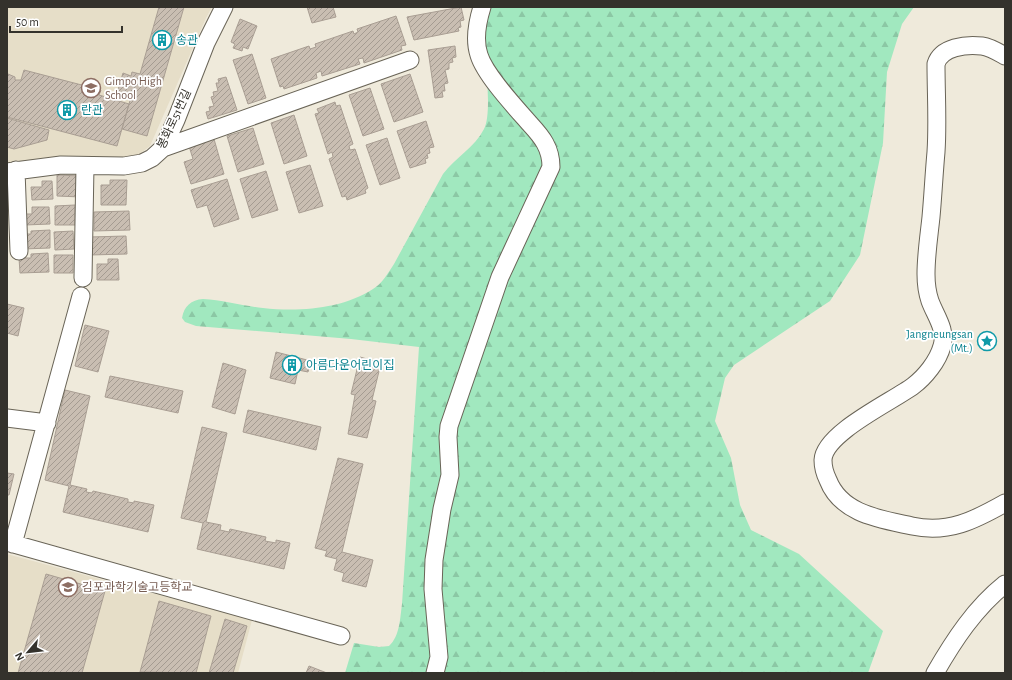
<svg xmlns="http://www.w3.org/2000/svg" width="1012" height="680" font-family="'Alegreya Sans','Noto Sans KR',sans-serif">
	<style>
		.built { fill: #e6dec8 }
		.forest { fill: url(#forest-firs) }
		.building { fill: url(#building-hatch); stroke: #a99e93 }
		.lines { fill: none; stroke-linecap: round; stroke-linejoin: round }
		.minor-casing { stroke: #696457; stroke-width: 19 }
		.minor { stroke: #fff; stroke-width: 17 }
		.labels { text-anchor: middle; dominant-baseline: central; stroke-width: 3.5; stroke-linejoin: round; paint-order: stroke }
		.culture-label { font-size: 12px; fill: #0d838f; stroke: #fff; text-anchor: start }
		.education-label { font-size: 12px; fill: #785e54; stroke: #fff; text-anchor: start }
		.street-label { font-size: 12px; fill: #34322c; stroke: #fff }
	</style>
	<defs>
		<pattern id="forest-firs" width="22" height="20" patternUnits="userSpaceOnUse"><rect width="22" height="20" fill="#a1e8bf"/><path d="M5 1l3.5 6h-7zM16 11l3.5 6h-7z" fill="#8bc7a4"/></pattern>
		<pattern id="building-hatch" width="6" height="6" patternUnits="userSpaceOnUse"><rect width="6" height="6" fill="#c9beb2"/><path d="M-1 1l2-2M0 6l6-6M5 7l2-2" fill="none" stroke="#a49b91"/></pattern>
	</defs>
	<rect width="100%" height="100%" fill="#efeadb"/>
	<!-- built -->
	<path class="built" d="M7,7H212L206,18L150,146L137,156L125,158L7,167Z
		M7,554L252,620L238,673H7Z"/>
	<!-- forest -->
	<path class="forest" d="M488,7H914L902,24L887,72L883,143L860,255L830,301L734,365L725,378L715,421L731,458L740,505L751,530L799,554L883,631L868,673H345L354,643L379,647L389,646C400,636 400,618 402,604L419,347L351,339L196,326L185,322L182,318C184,306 191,300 203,299C223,300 243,306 263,308C299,312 342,309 373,289C382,284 388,273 394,264L443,174C455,158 475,147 484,129C493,112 484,54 484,31C484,23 486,15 488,7Z"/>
	<!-- building -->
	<path class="building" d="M159,7H184L147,136L122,129L131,97L117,93L123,73L131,76L132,72L140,74Z
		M307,7H333L336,17L312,23Z
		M461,7L464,20L460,21L461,27L458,28L459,31L414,40L407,17Z
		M396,16L406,45L401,46L402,50L364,63L363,58L358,59L360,64L322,76L321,71L316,73L317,78L284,89L283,86L280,87L271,59L309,46L310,49L316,47L315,44L353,31L354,34L358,32L357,29Z
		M240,19L257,26L248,49L243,47L242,51L233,48L235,44L231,42Z
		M455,46L456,57L452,58L453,62L449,63V69L445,70L448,83L444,84L445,91H442L443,97L435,98L428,50Z
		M252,54L266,98L248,104L233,60Z
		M24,70L101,90L99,95L129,104L117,146L7,117V77L8,74L15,77V80H21Z
		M410,74L423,112L394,122L381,84Z
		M226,77L237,110L208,119L206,112L210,111L209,107L214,106L211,97L214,96L213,92L218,91L216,83H219L218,79Z
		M370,88L384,129L363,136L349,95Z
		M335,102L336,106L340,105L353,144L349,146L350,150L355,149L368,188L365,190L366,193L347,200L346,196L342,197L329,159L333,157L332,152L328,154L315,114L319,113L317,109Z
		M294,115L307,156L284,164L271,123Z
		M7,118L49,130L47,140L14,149L7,147Z
		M426,121L434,147L429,148L430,153L427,154L428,158L425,159L426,163L410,168L397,131Z
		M253,128L264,164L238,172L227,136Z
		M387,138L400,178L380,185L366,145Z
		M214,139L224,174L191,184L184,162L193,159L189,146Z
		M310,165L323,206L299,213L286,172Z
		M266,171L278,210L252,218L240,179Z
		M57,175L81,176V197L57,196Z
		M227,179L239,219L214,227L207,205L197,208L191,190Z
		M110,180H127L126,205H101V185H110Z
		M42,181H52L53,199L32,200L31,187H42Z
		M75,205V225H55V206Z
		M32,207H49L50,224L25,225L24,214H32Z
		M129,211L130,230L94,231V212Z
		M50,230V248L23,249V234H31V231Z
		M73,231L74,249L55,250L54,232Z
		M126,236L127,254L90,255L89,237Z
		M48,253L49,272L20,273L19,258H31V254Z
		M54,255H73V273H54Z
		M108,259H118L119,280H97V264H108Z
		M7,304L24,308L18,336L7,333Z
		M85,325L109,331L98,372L75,366Z
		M276,352L311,361L308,372L298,370L295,384L270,378Z
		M360,357L381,363L372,400L376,401L367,438L348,434L355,395L351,394Z
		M223,363L246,370L235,414L212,407Z
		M110,376L183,391L178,413L105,397Z
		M65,390L90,396L70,485L87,489L86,492L92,493L93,491L128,499V502L134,503V501L154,505L148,532L63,512L69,486L45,480Z
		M248,410L321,427L316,450L243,432Z
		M202,427L227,433L206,522L221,525L220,530L229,532L230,529L266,537L265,541L276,543V540L290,543L284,569L197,549L203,523L181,518Z
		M338,458L363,464L342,552L373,560L366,587L342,581L344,573L334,570L337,559L325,556L327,551L315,548Z
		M7,473L14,474L9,495H7Z
		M46,574L105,591L82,673H18Z
		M159,601L211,616L196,673L140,672Z
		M225,619L247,626L233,673H209Z
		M309,666L327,673H306Z"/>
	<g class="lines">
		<defs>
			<path id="minor" d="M1005,56C998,52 990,47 982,46C966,44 941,47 936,64C936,93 938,123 936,152C934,174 933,195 931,217C929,236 926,255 926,274C926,283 927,292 930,301C935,315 947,330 942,346C938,361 925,377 913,386C893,401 824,433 823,460C823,467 825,474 828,480C841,514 880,519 912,526C948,534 975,520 1005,503
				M163,148L410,60
				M16,170L19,251
				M7,172L61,165L124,166L142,163L152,158L163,148L176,120L206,43L224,7
				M83,278L85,166
				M7,418L47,423
				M7,542L341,636
				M13,544L81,296
				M435,673L439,657L433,589L434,560L442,509L450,475L448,437L449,426L500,277L551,167C551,148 542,137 530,124C516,108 485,75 479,55C474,40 477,23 482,7
				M935,673C954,640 975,608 1005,584"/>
		</defs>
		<!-- minor casing -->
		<use href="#minor" class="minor-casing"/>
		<!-- minor -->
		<use href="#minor" class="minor"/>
	</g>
	<!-- icons -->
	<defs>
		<symbol id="building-ring" viewBox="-11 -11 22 22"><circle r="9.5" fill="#fff" stroke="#0f9aa8" stroke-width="1.5"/><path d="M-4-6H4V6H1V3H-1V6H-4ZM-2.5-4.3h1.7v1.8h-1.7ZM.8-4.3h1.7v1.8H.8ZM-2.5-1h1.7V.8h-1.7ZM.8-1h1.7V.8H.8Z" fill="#0f9aa8"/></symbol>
		<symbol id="school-ring" viewBox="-11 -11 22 22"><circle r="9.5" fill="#fff" stroke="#8d6e63" stroke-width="1.5"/><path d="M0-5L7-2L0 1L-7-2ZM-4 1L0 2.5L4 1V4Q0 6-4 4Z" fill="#8d6e63"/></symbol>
		<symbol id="sight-ring" viewBox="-11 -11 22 22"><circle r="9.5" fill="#fff" stroke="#0f9aa8" stroke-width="1.5"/><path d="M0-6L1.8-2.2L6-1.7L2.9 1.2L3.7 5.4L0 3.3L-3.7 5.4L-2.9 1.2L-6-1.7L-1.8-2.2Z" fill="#0f9aa8"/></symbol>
	</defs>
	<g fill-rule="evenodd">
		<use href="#building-ring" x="151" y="29" width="22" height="22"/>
		<use href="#school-ring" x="80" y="77" width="22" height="22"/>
		<use href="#building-ring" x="56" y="99" width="22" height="22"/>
		<use href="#sight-ring" x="976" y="330" width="22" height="22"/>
		<use href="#building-ring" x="281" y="354" width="22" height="22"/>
		<use href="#school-ring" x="57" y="576" width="22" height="22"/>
	</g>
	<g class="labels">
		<!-- culture labels -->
		<g class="culture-label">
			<text x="176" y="40">송관</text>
			<text x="81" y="110">란관</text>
			<text x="973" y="334" text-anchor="end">Jangneungsan<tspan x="973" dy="14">(Mt.)</tspan></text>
			<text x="306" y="365">아름다운어린이집</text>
		</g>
		<!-- education labels -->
		<g class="education-label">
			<text x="105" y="81">Gimpo High<tspan x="105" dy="14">School</tspan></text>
			<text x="82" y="587">김포과학기술고등학교</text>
		</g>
		<!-- street labels -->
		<g class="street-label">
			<text transform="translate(174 119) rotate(-65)">봉화로51번길</text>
		</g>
	</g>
	<!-- border -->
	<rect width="1012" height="680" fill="none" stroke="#34322c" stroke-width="16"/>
	<!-- north arrow -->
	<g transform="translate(28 652) rotate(242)" stroke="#ffffff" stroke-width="3" paint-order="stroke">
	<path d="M0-3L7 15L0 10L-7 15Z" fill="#34322c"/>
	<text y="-6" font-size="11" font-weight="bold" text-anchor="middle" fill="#34322c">N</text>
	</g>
	<!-- scale -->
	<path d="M10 26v6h112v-6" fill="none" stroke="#34322c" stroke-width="2"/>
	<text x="16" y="26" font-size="12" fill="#34322c" stroke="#ffffff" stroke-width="3" paint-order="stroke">50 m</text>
</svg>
